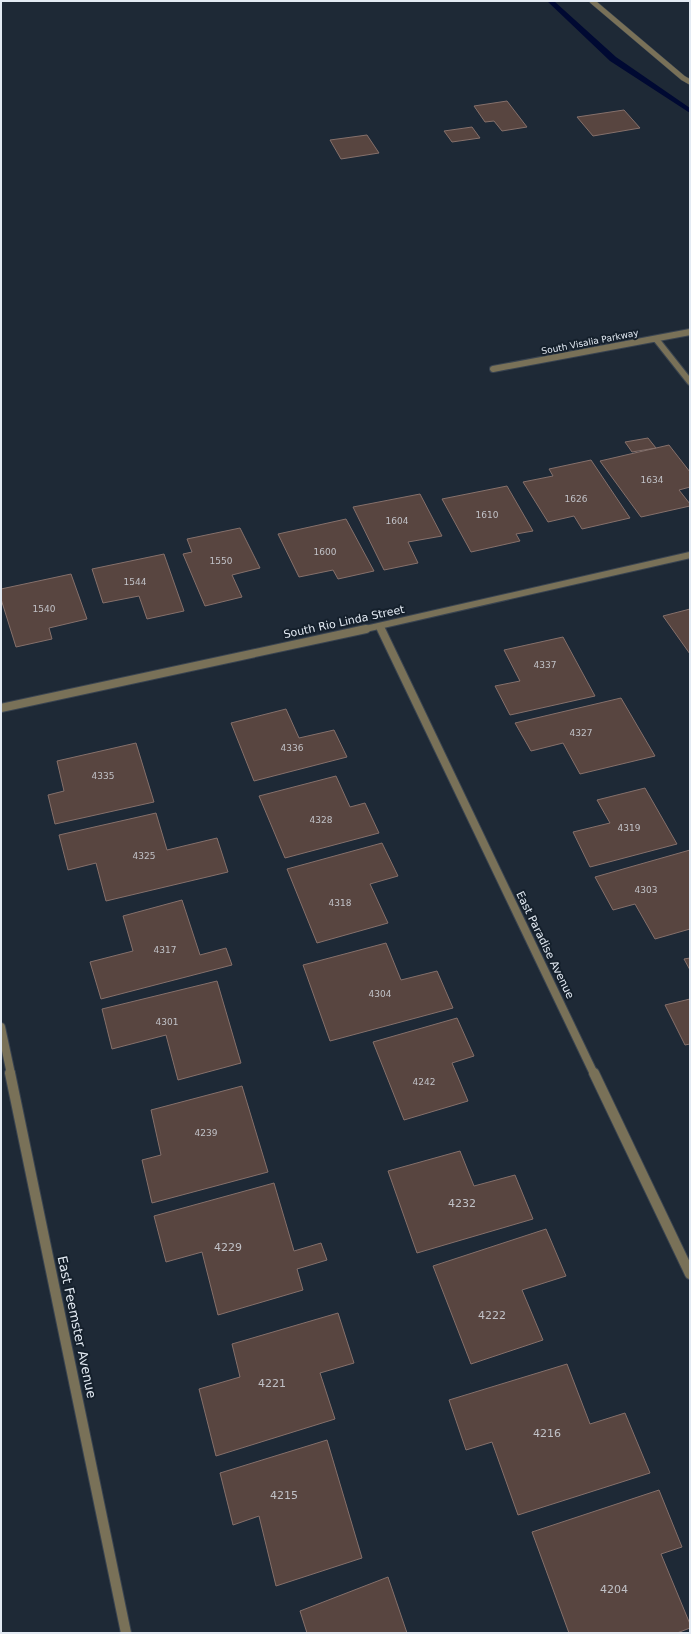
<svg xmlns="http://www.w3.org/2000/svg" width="691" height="1634" font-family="'DejaVu Sans',sans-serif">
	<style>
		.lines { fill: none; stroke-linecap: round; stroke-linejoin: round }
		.stream { fill: #000932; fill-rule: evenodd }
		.building { fill: #584540; stroke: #85706b }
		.service-casing { stroke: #3a4450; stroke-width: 6 }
		.minor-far2-casing { stroke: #3a4450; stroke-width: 8 }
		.minor-far1-casing { stroke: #3a4450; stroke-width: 10 }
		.minor-casing { stroke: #3a4450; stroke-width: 12 }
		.service { stroke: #797158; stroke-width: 5 }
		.minor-far2 { stroke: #797158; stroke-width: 6 }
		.minor-far1 { stroke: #797158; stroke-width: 8 }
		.minor { stroke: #797158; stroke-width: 10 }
		.labels { text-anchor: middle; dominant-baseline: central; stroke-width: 4; stroke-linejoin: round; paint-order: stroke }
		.far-street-label { font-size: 9px; fill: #e3eaf3; stroke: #15202c }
		.number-label { font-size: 9px; fill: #c0c1c6 }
		.street-label { font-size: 11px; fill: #e3eaf3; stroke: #15202c }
		.near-number-label { font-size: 11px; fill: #c0c1c6 }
		.near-street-label { font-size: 13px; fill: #e3eaf3; stroke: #15202c }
	</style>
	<rect width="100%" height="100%" fill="#1e2936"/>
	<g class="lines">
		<!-- stream -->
		<path class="stream" d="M547,1H554L616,57L690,108V113L610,61Z"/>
	</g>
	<!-- building -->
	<path class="building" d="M507,101L527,127L502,131L494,121L485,122L474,106Z
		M624,110L640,128L593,136L577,117Z
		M472,127L480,138L452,142L444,131Z
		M367,135L379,153L341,159L330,140Z
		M648,438L656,448L632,452L625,442Z
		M669,445L690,472V487L679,490L690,504V506L641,517L600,461Z
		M591,460L630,518L582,529L574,516L548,522L523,482L553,476L549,469Z
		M507,486L533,531L516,534L520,541L471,552L442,499Z
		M420,494L442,536L408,542L418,563L384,570L353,507Z
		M346,519L374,571L338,579L333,570L299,577L278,534Z
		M240,528L260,568L232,575L242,597L205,606L183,554L192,552L187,539Z
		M164,554L184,611L147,619L139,596L103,603L92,569Z
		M71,574L87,619L49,628L52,639L16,647L1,599V589Z
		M690,609V654L663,616Z
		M563,637L595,696L510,715L495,686L520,681L504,650Z
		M621,698L655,756L580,774L563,743L531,751L515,723Z
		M286,709L299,738L334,730L347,757L254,781L231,723Z
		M136,743L154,802L55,824L48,795L64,791L57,761Z
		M336,776L350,807L365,803L379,833L285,858L259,796Z
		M645,788L677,844L590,867L573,832L610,823L597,800Z
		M156,813L167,850L217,838L228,872L106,901L96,863L68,870L59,835Z
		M382,843L398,876L370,884L388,923L317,943L287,869Z
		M690,850V929L655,939L635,904L613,910L595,877Z
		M182,900L200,955L226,948L232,965L101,999L90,962L133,951L123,916Z
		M386,943L401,980L437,971L453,1008L330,1041L303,965Z
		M690,958V970L684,959Z
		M217,981L241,1063L178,1080L166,1035L112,1049L102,1009Z
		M690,999V1044L685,1045L665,1005Z
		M457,1018L474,1056L452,1063L468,1101L404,1120L373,1042Z
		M242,1086L268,1172L152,1203L142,1160L161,1155L151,1110Z
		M460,1151L474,1186L515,1175L533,1219L417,1253L388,1171Z
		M274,1183L294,1251L321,1243L327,1260L297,1269L303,1290L218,1315L202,1252L166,1262L154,1216Z
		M546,1229L566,1276L522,1290L543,1340L471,1364L433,1266Z
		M338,1313L354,1363L320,1373L335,1419L216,1456L199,1389L240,1377L232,1344Z
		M567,1364L590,1424L625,1413L650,1473L518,1515L492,1442L466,1450L449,1400Z
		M327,1440L362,1558L276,1586L259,1516L233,1525L220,1473Z
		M659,1490L682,1547L661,1554L690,1624V1628L677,1633H569L532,1532Z
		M388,1577L407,1633H307L300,1611Z"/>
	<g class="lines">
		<defs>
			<path id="service" d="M592,1L683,78L690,82"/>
			<path id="minor-far2" d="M656,339L690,382
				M493,369L690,332
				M380,626L382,630
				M361,630L690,555"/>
			<path id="minor-far1" d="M381,629L594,1074
				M1,708L366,629
				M1,1027L11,1074"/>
			<path id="minor" d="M10,1073L126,1633
				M594,1073L690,1274"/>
		</defs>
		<!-- service casing -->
		<use href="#service" class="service-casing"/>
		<!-- minor-far2 casing -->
		<use href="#minor-far2" class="minor-far2-casing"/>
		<!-- minor-far1 casing -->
		<use href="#minor-far1" class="minor-far1-casing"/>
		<!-- minor casing -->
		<use href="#minor" class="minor-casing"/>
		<!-- service -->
		<use href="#service" class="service"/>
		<!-- minor-far2 -->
		<use href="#minor-far2" class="minor-far2"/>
		<!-- minor-far1 -->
		<use href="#minor-far1" class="minor-far1"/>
		<!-- minor -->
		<use href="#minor" class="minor"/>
	</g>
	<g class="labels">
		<!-- far-street labels -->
		<g class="far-street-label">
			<text transform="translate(590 342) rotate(-11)">South Visalia Parkway</text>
		</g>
		<!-- number labels -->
		<g class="number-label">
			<text x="652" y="480">1634</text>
			<text x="576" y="499">1626</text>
			<text x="487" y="515">1610</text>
			<text x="397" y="521">1604</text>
			<text x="325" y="552">1600</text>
			<text x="221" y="561">1550</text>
			<text x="135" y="582">1544</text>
			<text x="44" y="609">1540</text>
			<text x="545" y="665">4337</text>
			<text x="581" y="733">4327</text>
			<text x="292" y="748">4336</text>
			<text x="103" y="776">4335</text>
			<text x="321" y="820">4328</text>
			<text x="629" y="828">4319</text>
			<text x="144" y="856">4325</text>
			<text x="646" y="890">4303</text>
			<text x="340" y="903">4318</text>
			<text x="165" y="950">4317</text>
			<text x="380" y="994">4304</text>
			<text x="167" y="1022">4301</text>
			<text x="424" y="1082">4242</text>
			<text x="206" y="1133">4239</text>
		</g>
		<!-- street labels -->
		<g class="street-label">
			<text transform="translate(344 622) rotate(-12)">South Rio Linda Street</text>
			<text transform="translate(545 945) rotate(64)">East Paradise Avenue</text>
		</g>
		<!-- near-number labels -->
		<g class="near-number-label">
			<text x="462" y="1203">4232</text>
			<text x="228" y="1247">4229</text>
			<text x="492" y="1315">4222</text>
			<text x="272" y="1383">4221</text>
			<text x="547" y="1433">4216</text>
			<text x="284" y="1495">4215</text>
			<text x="614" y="1589">4204</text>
		</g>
		<!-- near-street labels -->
		<g class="near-street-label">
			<text transform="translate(77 1327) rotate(78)">East Feemster Avenue</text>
		</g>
	</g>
	<!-- border -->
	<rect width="691" height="1634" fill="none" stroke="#e3eaf3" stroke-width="4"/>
</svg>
